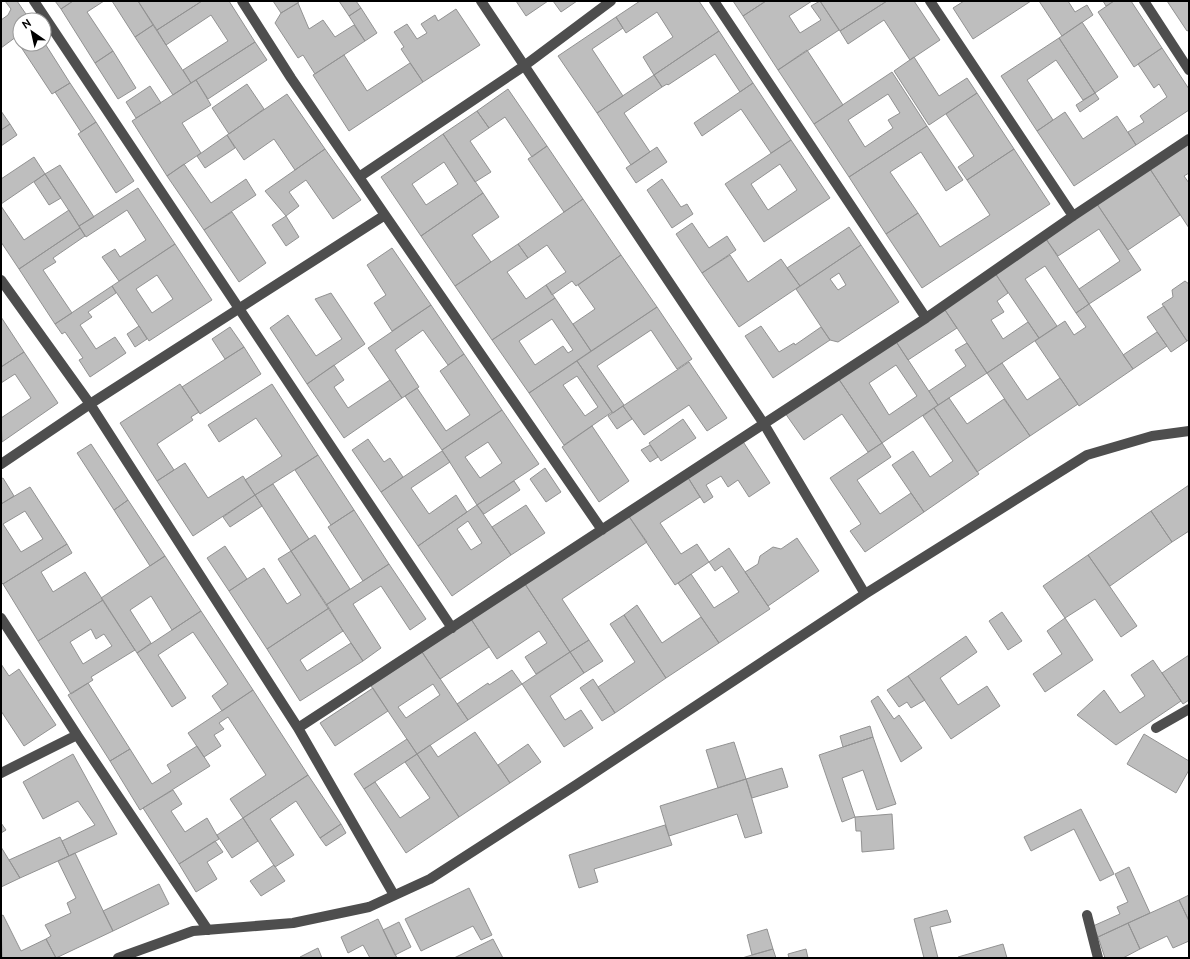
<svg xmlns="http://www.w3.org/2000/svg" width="1190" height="959" font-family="Ubuntu,sans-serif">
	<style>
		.building { fill: #bebebe; stroke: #929292; fill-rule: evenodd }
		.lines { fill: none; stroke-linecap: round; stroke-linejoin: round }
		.minor { stroke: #4e4e4e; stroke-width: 10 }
	</style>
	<rect width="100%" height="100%" fill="#fff"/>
	<!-- building -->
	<path class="building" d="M5,1H17L30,20H20V34L1,48V20L8,15L11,9Z
		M55,1H73L61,9Z
		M73,1H104L87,12L113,51L95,63L61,9Z
		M112,1H138L153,25L135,37Z
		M138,1H202L157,30Z
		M202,1H229L255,42L191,83L183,70L228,41L211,15L166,45L157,30Z
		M273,1H298L299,2L281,13Z
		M339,1H356L361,8L349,16Z
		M516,1H548L526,16Z
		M553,1H577L561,12Z
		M640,1H699L719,31L654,75L643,57L673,37L657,12L626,33L616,17Z
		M733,1H766L743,16Z
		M766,1H812L789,16L800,33L821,20L811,6L820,1L839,30L778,70L743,16Z
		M820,1H887L840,31Z
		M887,1H914L940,40L910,60L884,20L848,44L840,31Z
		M964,1H1031L973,39L953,8Z
		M1039,1H1068L1075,12L1087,5L1093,15L1062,36Z
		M1103,1H1114L1106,6Z
		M1114,1H1131L1162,48L1134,67L1098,12Z
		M1167,1H1189V30L1187,31Z
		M298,3L309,29L323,20L335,37L354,25L365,41L315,74L303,55L298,58L275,23L281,13Z
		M361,8L377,33L365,41L349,16Z
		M456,9L480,45L423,82L401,49L404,47L394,32L407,24L417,39L427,33L421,24L435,15L438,21Z
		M616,17L623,28L592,49L623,96L597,113L558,56Z
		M1082,22L1118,77L1095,93L1059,38Z
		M153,25L191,83L173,95L135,37Z
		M719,31L753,83L740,92L715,54L668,85L667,84L662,87L654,75Z
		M20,34V44H44V42L70,83L52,94L15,38Z
		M1059,38L1095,93L1083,100L1056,60L1027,80L1053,120L1037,131L1001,76Z
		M255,42L267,60L208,99L196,80Z
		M1162,48L1189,89V110L1136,145L1128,132L1144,122L1140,116L1167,97L1159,84L1154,88L1138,64Z
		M807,50L843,105L814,124L778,70Z
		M113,51L136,88L118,99L95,63Z
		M344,55L367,91L410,63L423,82L349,131L313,75Z
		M914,57L939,96L967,78L977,93L929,125L894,71Z
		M892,72L927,126L849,177L814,124ZM888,94L900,113L888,120L893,128L865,147L848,120Z
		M654,75L662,87L624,113L650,152L631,165L597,113Z
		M196,80L211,105L182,123L201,153L167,176L132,121Z
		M70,83L96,122L81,132L55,92Z
		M753,83L791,140L771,153L741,109L702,136L694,123Z
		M247,84L264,109L229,134L212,108Z
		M150,86L161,103L136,118L126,102Z
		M508,89L547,146L532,157L505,117L489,128L477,111Z
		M977,93L1014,149L967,180L958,167L974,156L946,114Z
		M1095,93L1099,99L1080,112L1076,105Z
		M287,94L325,149L295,170L274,139L244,160L227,135Z
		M1,111L10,124L1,130Z
		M477,111L489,128L470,141L491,172L475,182L443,134Z
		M1065,112L1083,139L1117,116L1136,145L1074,186L1037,131Z
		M96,122L134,181L116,193L78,134Z
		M10,124L17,135L1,146V130Z
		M927,126L963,180L946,191L921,152L890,172L918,213L886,234L849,177Z
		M443,134L483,193L421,236L381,177ZM444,162L458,184L426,205L412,184Z
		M227,135L235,148L205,168L197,156Z
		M791,140L830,198L764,242L725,184ZM780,164L797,190L768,210L751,184Z
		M1189,143V173L1184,176L1189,183V228L1150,169Z
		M547,146L583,199L564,212L528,159Z
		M657,147L667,162L636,183L626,168Z
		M325,149L361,200L333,219L306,180L289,192L299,206L286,216L265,191Z
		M1014,149L1050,204L922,288L886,234L918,213L940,247L990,215L967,180Z
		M34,157L45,174L1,204V179Z
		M184,164L211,203L246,179L256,195L204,230L167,176Z
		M60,165L94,217L79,226L45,174Z
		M1150,169L1180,215L1128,250L1097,204Z
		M45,174L61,198L49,205L34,182Z
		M662,179L681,207L687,204L693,214L672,228L647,190Z
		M138,188L175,244L119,281L102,257L115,249L120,257L146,240L127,210L86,237L79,226Z
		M483,193L499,217L472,235L491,262L455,286L421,236Z
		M583,199L621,255L576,286L572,281L552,295L546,285L566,272L547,245L528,258L518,244Z
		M1097,204L1141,270L1089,304L1079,289L1120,261L1099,229L1058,256L1046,239Z
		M1,206L24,240L69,210L80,228L19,269L1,242Z
		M232,212L266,263L239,282L204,230Z
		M286,216L299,237L286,246L272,225Z
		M692,223L709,248L727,236L736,250L702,273L676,234Z
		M849,227L861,245L800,286L787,268Z
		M80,228L85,236L53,258L56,262L43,270L72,313L55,324L19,269Z
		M1046,239L1089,304L1076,313L1045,266L1025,279L1057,326L1039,338L995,273Z
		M175,244L212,300L149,341L112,286ZM157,275L173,299L152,313L136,289Z
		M518,244L528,258L507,272L526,299L546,285L555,298L492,340L455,286Z
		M861,245L899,302L838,342L830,340L796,289ZM839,273L846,285L838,290L830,279Z
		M392,248L431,305L392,331L374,303L386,295L367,265Z
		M621,255L657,307L591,351L573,324L595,309L578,285Z
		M730,255L748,282L781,259L800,286L739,327L702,273Z
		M995,273L1008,293L997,301L1004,312L991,320L1003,339L1028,322L1039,338L987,373L943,307Z
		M1185,281L1189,284V340L1187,341L1162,304L1173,297L1172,290Z
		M112,286L116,293L88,312L92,317L80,325L96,349L115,337L126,353L90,377L79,360L83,358L65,332L62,334L55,324Z
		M331,293L365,344L307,384L270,328L288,315L316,356L342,339L315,299Z
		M555,298L591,351L529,393L492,340ZM552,319L573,350L568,353L563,346L535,365L519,341Z
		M1089,304L1133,369L1079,406L1035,341L1065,321L1074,335L1086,327L1076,313Z
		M431,305L464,354L448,365L423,330L395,350L419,387L402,398L368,348Z
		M1164,306L1187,341L1171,352L1147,317Z
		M657,307L692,359L677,369L651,330L597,366L624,405L613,413L577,361Z
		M943,307L957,328L908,360L895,340Z
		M1,317L24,352L1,367Z
		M139,326L147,339L135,347L127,334Z
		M761,326L779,352L794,343L795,345L821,327L830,340L773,378L745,336Z
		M230,327L244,347L225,359L212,339Z
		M1157,332L1167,346L1133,369L1123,355Z
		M895,340L938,405L882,443L838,378ZM896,365L917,396L889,415L869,383Z
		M967,343L987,373L938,405L929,391L966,366L955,350Z
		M244,347L261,374L200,414L182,387Z
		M24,352L58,403L2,442L1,418L31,398L15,374L1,383V367Z
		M464,354L502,410L442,450L405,396L417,388L446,431L470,415L440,371Z
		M577,361L612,412L564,445L529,393ZM577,376L598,407L585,416L563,385Z
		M689,362L727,418L707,431L689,405L644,435L623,406Z
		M1002,363L1027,400L1060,378L1078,404L1030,436L987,373Z
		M334,365L344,380L334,387L348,408L390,380L402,398L344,438L307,384Z
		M838,378L882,443L868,452L842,414L804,440L785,413Z
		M180,384L199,412L191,417L193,420L157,444L174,470L157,481L120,423Z
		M272,384L318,455L255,495L245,480L282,456L256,418L219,442L208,425Z
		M949,398L967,424L1004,399L1030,436L977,472L934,408Z
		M623,406L632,419L617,429L608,416Z
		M934,408L979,474L924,512L892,465L913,451L930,477L953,461L923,416Z
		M502,410L539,464L477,505L442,450ZM488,442L502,463L480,478L465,457Z
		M683,419L696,438L661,461L649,443Z
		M592,426L629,481L599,502L562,447Z
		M368,439L384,462L390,458L403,477L381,492L352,450Z
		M742,440L770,483L749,497L738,480L728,487L721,476L706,485L713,497L704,503L687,476Z
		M882,443L891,457L857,480L880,514L911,493L924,512L865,552L850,531L861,524L830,478Z
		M91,444L128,500L114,510L77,453Z
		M650,445L658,457L650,462L641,450Z
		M442,451L450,462L411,488L429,514L456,495L467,512L418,546L381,492Z
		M318,455L354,510L331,525L295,470Z
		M185,463L208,498L243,476L255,495L193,536L157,481Z
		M545,468L561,492L546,502L530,479Z
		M687,476L700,497L660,523L681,554L697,544L709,562L675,585L628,515Z
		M3,478L14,496L1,504V479Z
		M514,481L520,490L484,514L477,505Z
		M273,484L309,539L291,551L255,495Z
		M1189,485V531L1172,542L1151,511Z
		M30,487L67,544L3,584L1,582V504ZM25,511L43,539L21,552L3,524Z
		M255,495L262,506L230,527L223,517Z
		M128,500L165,556L150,566L114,510Z
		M477,505L511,555L452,596L418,546ZM468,521L482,543L471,550L457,529Z
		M526,505L545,533L511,555L492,527Z
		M354,510L389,564L363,581L328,527Z
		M1151,511L1172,542L1110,586L1088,555Z
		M628,515L647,542L562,599L589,640L570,652L525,584Z
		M315,535L350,589L326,605L291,551Z
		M797,538L819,571L768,606L745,572L758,564L760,556L773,547L781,549Z
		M67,544L72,553L41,572L53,592L85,572L103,600L38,641L3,584Z
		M225,546L247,579L229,591L207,558Z
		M729,548L770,609L719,643L678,583L691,574L714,608L739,592L722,566L715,571L709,562Z
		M291,551L329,608L267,649L229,591L264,568L287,604L301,595L278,559Z
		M1088,555L1137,626L1121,637L1095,599L1065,618L1043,586Z
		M165,556L201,611L172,630L151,596L130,610L151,643L137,653L101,598Z
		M389,564L426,619L410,630L381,586L353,604L381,648L363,661L326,605Z
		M525,584L570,652L536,674L525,657L547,643L539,631L497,659L471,619Z
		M103,600L135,650L91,677L93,680L71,694L38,641ZM91,629L96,639L104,634L112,646L83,664L70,642Z
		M637,605L662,643L701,617L719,643L666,678L624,615Z
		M329,608L343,631L300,660L307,671L351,643L363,661L300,701L267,649Z
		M201,611L253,690L222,711L212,696L228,684L193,632L158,655L186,698L172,707L137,653Z
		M1002,612L1022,641L1008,650L989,621Z
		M624,615L666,678L615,713L598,687L635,662L610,624Z
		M1065,618L1093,660L1045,692L1033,674L1062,654L1047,631Z
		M471,619L489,647L440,679L422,652Z
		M966,636L977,652L940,678L958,705L987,686L1000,706L951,739L908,676Z
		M589,640L603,661L584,673L570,652Z
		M422,652L468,720L417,754L371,686ZM433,684L440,695L406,718L398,707Z
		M570,652L584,673L550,696L565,720L581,710L593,728L564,747L522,684Z
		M1189,655V700L1183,704L1162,673Z
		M1153,660L1181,701L1116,745L1077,715L1104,690L1120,713L1145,696L1131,675Z
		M1,664L9,676L19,669L56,725L24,746L1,711Z
		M512,670L522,684L468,720L457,704L488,683L489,685Z
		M908,676L925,700L911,708L907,702L899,707L887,690Z
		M593,679L615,713L602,721L580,688Z
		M88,683L130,749L110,761L68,695Z
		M373,688L388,711L335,746L320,723Z
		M253,690L308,775L243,818L230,799L266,775L228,717L219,723L224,729L214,735L221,746L204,757L188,733Z
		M878,696L894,719L899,715L922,748L901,762L871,701Z
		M870,726L873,737L843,747L840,736Z
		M475,732L510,783L459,817L417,754L430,745L438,757Z
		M1144,734L1189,761V770L1176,793L1127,764Z
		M873,737L896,804L877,810L863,770L842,778L855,817L842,822L819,755Z
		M407,739L417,754L364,789L354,774Z
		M734,742L746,779L718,788L706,750Z
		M528,744L541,762L510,783L498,765Z
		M197,746L210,766L140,810L110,761L130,749L152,784L171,772L167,765Z
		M73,754L117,834L69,856L62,841L95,825L78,801L43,819L23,782Z
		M417,754L459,817L406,853L364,789L375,782L400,818L430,798L405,762Z
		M782,768L788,787L752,798L746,779Z
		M308,775L341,824L320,838L296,801L270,819L294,855L275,867L243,818Z
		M746,779L762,833L745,838L737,814L669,836L660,806Z
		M173,790L182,804L171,811L185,832L207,818L219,839L179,864L143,808Z
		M1081,809L1114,874L1100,881L1074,829L1031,851L1024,837Z
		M892,814L894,849L862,852L861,831H856L855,817Z
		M243,818L258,841L232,858L217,835Z
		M1,823L6,830L1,833Z
		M341,824L346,833L326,846L320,838Z
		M665,825L672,845L594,869L598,882L579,888L569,855Z
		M60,837L69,856L20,878L9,860Z
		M215,841L223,852L207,862L217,879L196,892L179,864Z
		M1,847L20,878L1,887Z
		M75,853L113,931L56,958L46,939L51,936L45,925L71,913L67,903L76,898L58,861Z
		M274,865L285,881L261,896L250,881Z
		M1129,867L1150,913L1098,937L1093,926L1120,914L1117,907L1128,902L1115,874Z
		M159,884L169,904L113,931L103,911Z
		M469,888L492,935L481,940L473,926L421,951L405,919Z
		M1189,895V921L1179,900Z
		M1179,900L1189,921V941L1173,948L1167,936L1140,949L1128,923Z
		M947,910L951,922L930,927L938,958H924L914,919Z
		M3,915L21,951L46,939L56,958H2L1,916Z
		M378,919L397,958H370L363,945L348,953L341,937Z
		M399,922L411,947L395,955L383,930Z
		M1128,923L1140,949L1123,958H1105L1098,937Z
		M767,929L773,949L752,955L747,935Z
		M493,939L503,958H454Z
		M1003,944L1007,958H958V957Z
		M318,948L322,958H301L300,957Z
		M773,949L776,958H742L752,955Z
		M806,949L808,958H789L788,954Z"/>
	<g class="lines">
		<!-- minor -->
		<path class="minor" d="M34,1L452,628
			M242,1L291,78L359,177
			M481,1L764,424L865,594
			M714,1L926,318
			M930,1L1073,216
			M1144,1L1189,70
			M385,215L602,530
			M1,280L90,404L298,728L926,318L1073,216L1189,139
			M1,464L90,404L385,215L359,177L524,66L611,1
			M1,618L77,735
			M298,728L394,895
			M1156,728L1189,709
			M1,773L77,735L208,930
			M1087,915L1098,958
			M118,958L193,931L293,923L369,907L430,879L576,785L865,594L1087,455L1152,436L1189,431"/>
	</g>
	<!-- border -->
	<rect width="1190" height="959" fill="none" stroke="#000000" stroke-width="4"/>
	<!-- north arrow -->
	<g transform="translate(32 32) rotate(326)"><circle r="19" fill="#ffffff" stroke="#999999"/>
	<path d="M0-3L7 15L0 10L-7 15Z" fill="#000000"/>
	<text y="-6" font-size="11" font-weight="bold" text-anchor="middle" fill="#000000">N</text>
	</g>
</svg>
